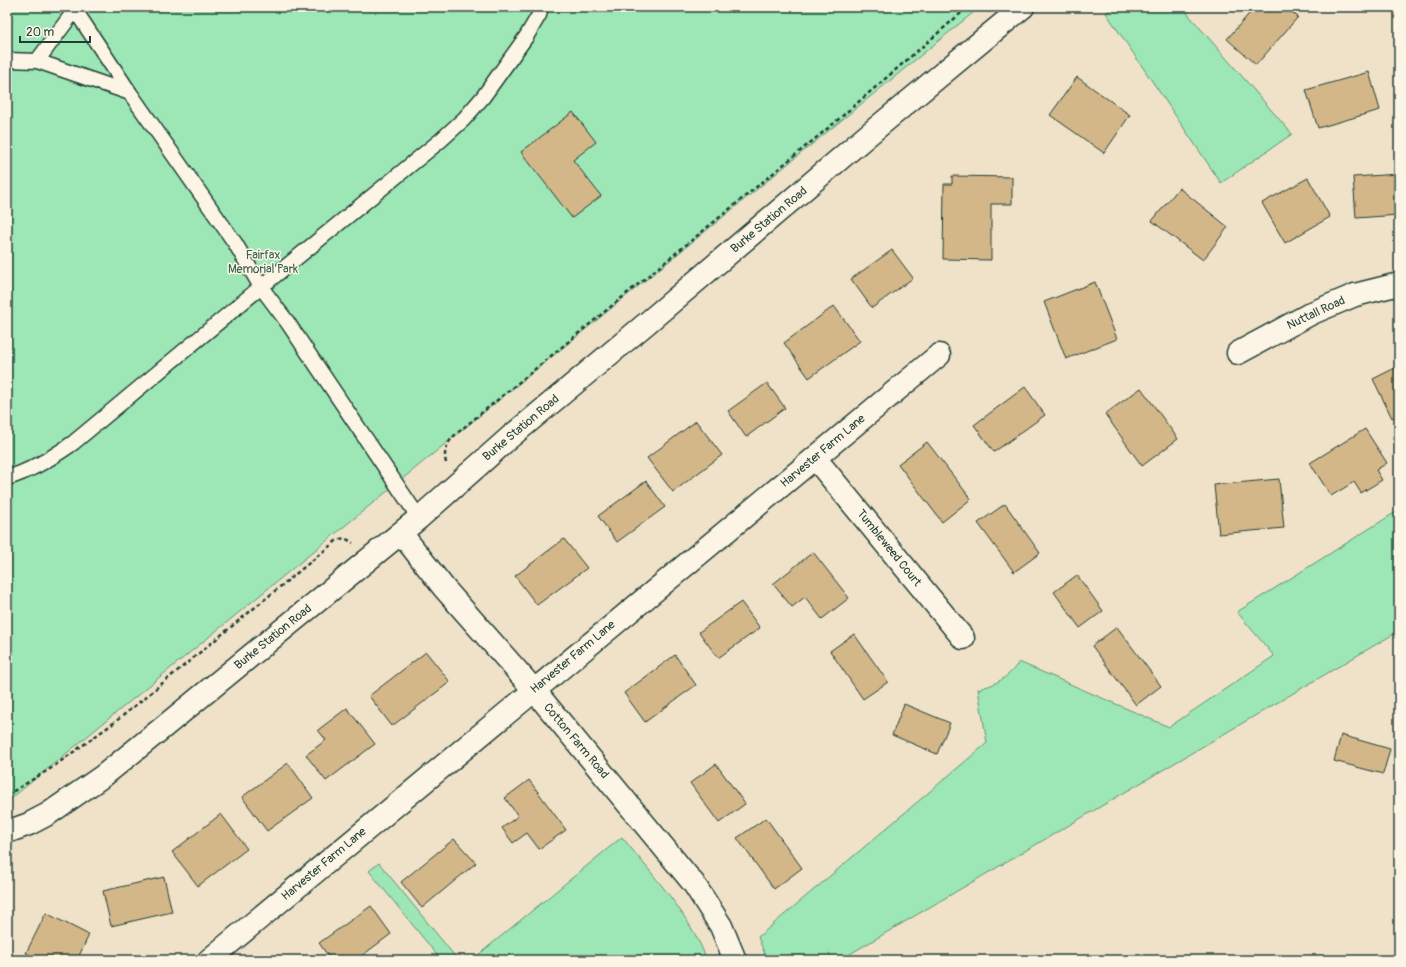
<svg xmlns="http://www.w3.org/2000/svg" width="1406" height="967" font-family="Pangolin,sans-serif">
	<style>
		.green { fill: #9de6b6; stroke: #5e9275 }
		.building { fill: #d3b788; stroke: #1f3d34 }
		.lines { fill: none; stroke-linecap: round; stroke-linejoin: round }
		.lane-casing { stroke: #1f3d34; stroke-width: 17 }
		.street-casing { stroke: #1f3d34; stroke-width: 25 }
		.secondary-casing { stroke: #1f3d34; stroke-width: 25 }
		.path { stroke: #1f3d34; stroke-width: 2.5; stroke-dasharray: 4 3; stroke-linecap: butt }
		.lane { stroke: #fcf5e5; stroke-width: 14 }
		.street { stroke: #fcf5e5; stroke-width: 22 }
		.secondary { stroke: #fcf5e5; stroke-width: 22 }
		.labels { text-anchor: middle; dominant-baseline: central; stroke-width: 3; stroke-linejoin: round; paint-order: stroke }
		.street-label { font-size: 12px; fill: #1f3d34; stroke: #fcf5e5 }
		.park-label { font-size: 12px; fill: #385f4e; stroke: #fcf5e5 }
	</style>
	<rect width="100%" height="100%" fill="#f0e2c9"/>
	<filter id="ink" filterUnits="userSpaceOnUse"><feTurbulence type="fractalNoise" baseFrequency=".025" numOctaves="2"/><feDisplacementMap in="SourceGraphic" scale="8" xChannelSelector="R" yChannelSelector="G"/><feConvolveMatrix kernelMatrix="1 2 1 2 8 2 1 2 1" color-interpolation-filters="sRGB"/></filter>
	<g filter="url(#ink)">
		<!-- green -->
		<path class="green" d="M7,7H980L13,797H7Z
			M1113,7H1194L1187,13L1292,134L1221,183L1106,13Z
			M1399,510V631L850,954L853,960H767L758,937L987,743L978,689C996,685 1009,677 1019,662L1169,727L1274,656L1237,612Z
			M622,837C653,876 689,913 707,960H472Z
			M379,863L458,960H441L369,871Z"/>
		<!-- building -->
		<path class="building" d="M1255,7H1286L1298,17L1256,65L1227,39Z
			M1369,72L1380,110L1318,128L1306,90Z
			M1077,77L1130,115L1104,153L1050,115Z
			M573,112L596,142L573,160L601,196L572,218L521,152Z
			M1399,174V215L1356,218L1353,177Z
			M952,176L1012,177V204H991V260L943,259L944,184H952Z
			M1308,178L1330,217L1285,243L1262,203Z
			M1179,188L1228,227L1203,260L1152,221Z
			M892,250L913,278L872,308L851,279Z
			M1095,282L1117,339L1066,359L1044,302Z
			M834,306L860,341L809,378L784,343Z
			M1399,366V414L1392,418L1373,379Z
			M767,383L785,408L746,437L728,411Z
			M1025,387L1045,415L994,452L974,425Z
			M1141,388L1178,439L1142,466L1105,414Z
			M696,421L722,455L673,492L647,458Z
			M1365,429L1387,463L1376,470L1382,480L1361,493L1354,482L1331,496L1310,463Z
			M927,442L971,499L942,522L898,464Z
			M1279,479L1284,528L1219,534L1214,485Z
			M646,481L665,507L617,542L598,516Z
			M1005,504L1040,553L1014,572L978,523Z
			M564,539L587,568L537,605L515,576Z
			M813,552L849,598L822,619L805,597L792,607L773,584Z
			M1077,575L1103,611L1080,628L1054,592Z
			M741,602L760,628L718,658L699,632Z
			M1117,627L1161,686L1136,705L1092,646Z
			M854,634L888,682L863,699L830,651Z
			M426,652L450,682L392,726L369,696Z
			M675,655L696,685L645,722L624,693Z
			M904,704L950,723L937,754L892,735Z
			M347,708L375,744L326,781L306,755L326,740L318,730Z
			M1341,735L1390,749L1383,774L1334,761Z
			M288,763L313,798L267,831L242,797Z
			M716,764L745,804L719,823L690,783Z
			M529,780L566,830L539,849L527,833L513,843L502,828L518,816L505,798Z
			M221,814L247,849L198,886L172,852Z
			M766,818L802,868L774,889L737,838Z
			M454,839L476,863L422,908L401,882Z
			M164,877L172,912L111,926L103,891Z
			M371,906L391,934L356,960H331L319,943Z
			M46,913L89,935L77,960H39L26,953Z"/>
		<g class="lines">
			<defs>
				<path id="lane" d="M73,7L130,93
					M7,60L37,61L130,93L235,243L261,287L288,323L419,518
					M37,61L75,10
					M7,478C31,471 52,458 73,443L261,287L441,140L464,119L483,97L526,37L539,15L541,7"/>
				<path id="street" d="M1238,353L1312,313L1355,295L1399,284
					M815,458L963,638
					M401,533L444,588L534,690L694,884L721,926L735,960
					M209,960L939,355"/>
				<path id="secondary" d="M7,832L29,824L48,814L103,776L155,734L419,518L509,438L647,323L868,135L1023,7"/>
			</defs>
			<!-- lane casing -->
			<use href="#lane" class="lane-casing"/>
			<!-- street casing -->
			<use href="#street" class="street-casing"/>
			<!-- secondary casing -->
			<use href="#secondary" class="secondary-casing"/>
			<!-- path -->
			<path class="path" d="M446,463C443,450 447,443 456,434L833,124L968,7
				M7,795L50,769L115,722L336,541C343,537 346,538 353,543"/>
			<!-- lane -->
			<use href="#lane" class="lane"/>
			<!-- street -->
			<use href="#street" class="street"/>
			<!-- secondary -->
			<use href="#secondary" class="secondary"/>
		</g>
	</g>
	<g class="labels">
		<!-- street labels -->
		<g class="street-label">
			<text transform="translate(769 220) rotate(-40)">Burke Station Road</text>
			<text transform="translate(1316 313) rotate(-25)">Nuttall Road</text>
			<text transform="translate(521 428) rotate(-40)">Burke Station Road</text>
			<text transform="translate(823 451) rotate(-40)">Harvester Farm Lane</text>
			<text transform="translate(889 548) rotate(51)">Tumbleweed Court</text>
			<text transform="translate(273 637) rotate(-39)">Burke Station Road</text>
			<text transform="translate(573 657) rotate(-40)">Harvester Farm Lane</text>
			<text transform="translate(576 741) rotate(50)">Cotton Farm Road</text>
			<text transform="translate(324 864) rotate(-40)">Harvester Farm Lane</text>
		</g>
		<!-- park labels -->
		<g class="park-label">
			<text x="263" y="255">Fairfax<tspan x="263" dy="14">Memorial Park</tspan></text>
		</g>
	</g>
	<!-- margin -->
	<rect width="1406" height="967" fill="none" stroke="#fcf5e5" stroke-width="24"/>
	<rect x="12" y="12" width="1382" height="943" fill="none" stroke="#1f3d34" stroke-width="1.5" filter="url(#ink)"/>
	<!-- scale -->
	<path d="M20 36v6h70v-6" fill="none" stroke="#1f3d34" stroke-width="2"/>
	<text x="26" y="36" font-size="12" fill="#1f3d34" stroke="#fcf5e5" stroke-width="3" paint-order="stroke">20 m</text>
</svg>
